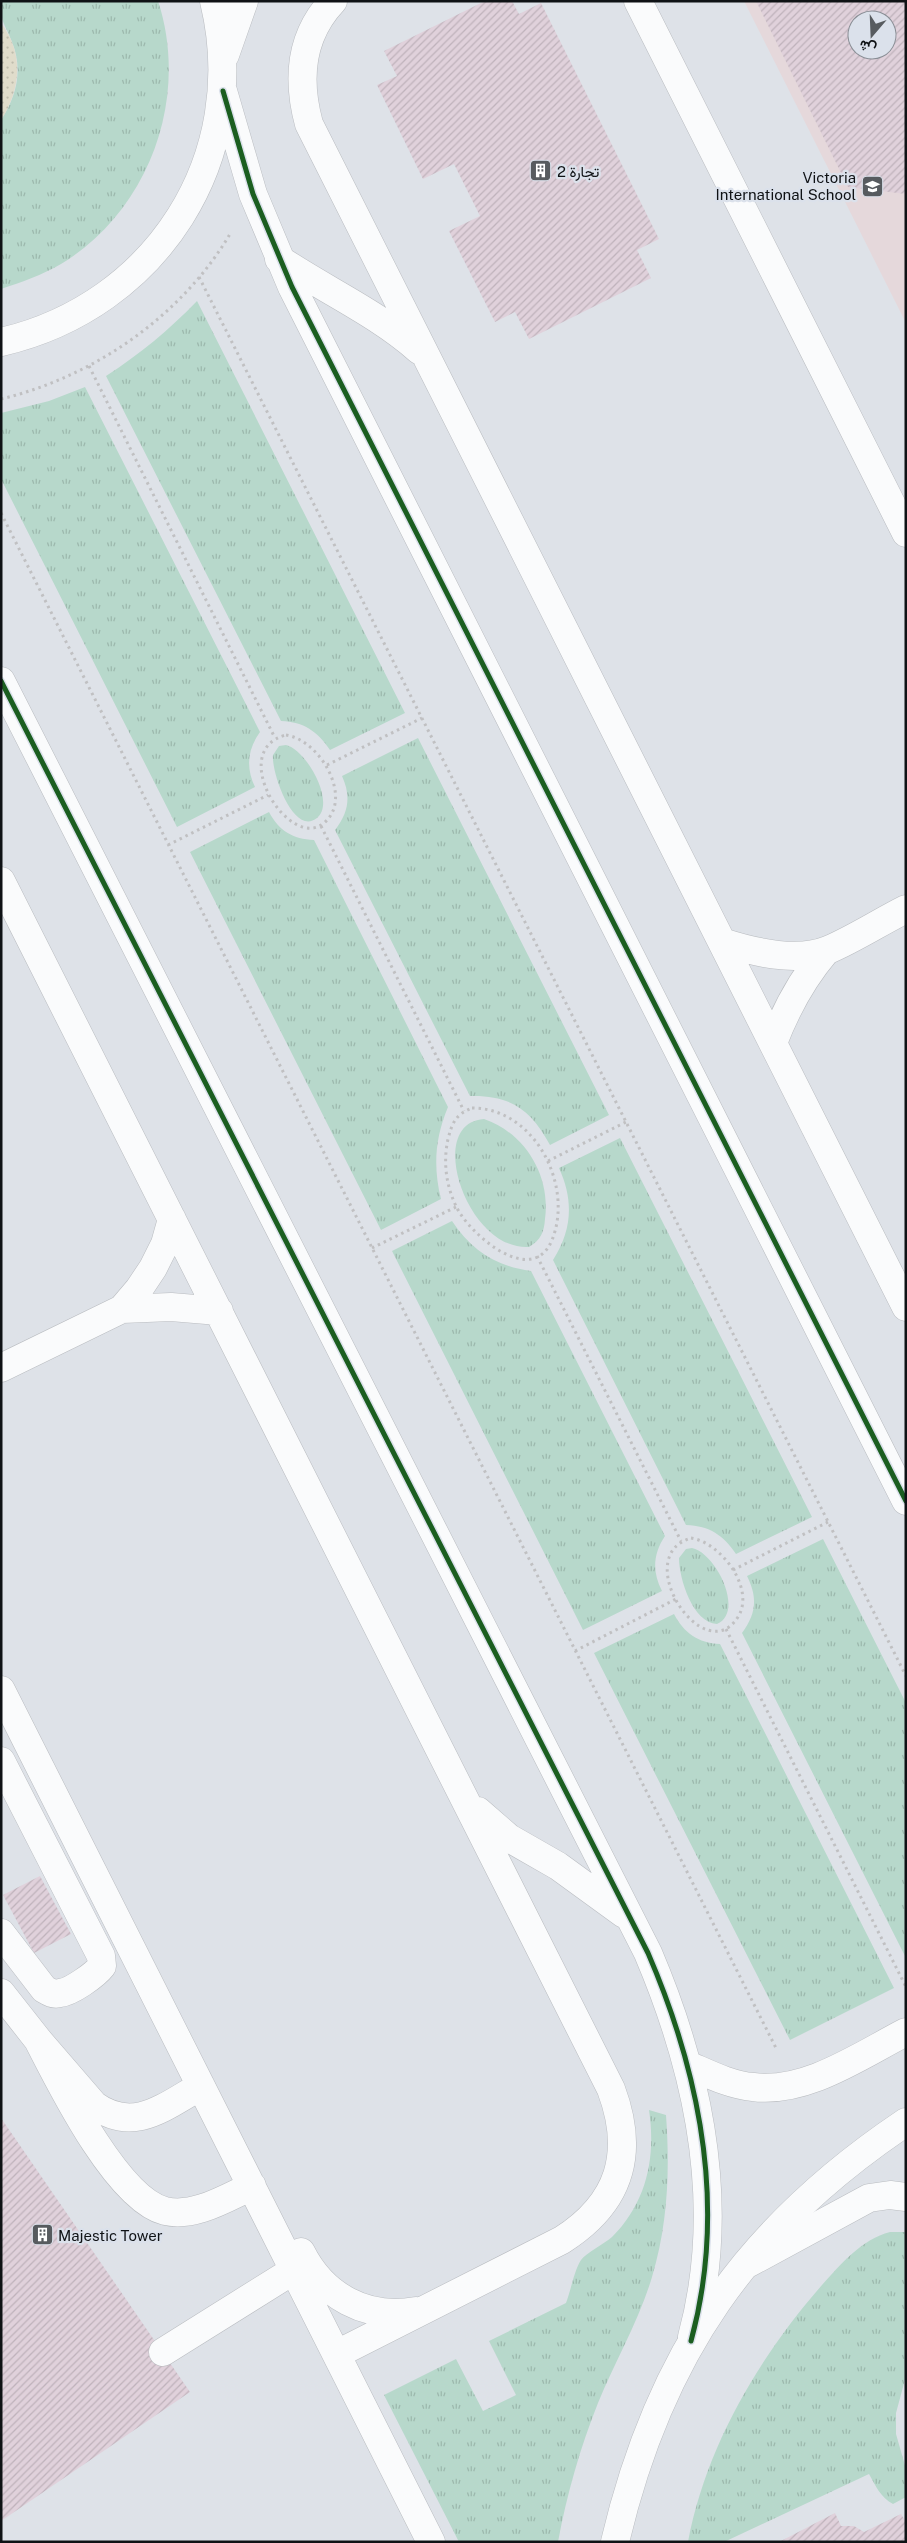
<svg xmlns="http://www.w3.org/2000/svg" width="907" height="2543" font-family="'Public Sans',Vazirmatn,sans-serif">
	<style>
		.education { fill: #e5d8db; fill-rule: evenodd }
		.grass { fill: url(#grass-tufts) }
		.sand { fill: url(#sand-dots) }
		.building { fill: url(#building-hatch); fill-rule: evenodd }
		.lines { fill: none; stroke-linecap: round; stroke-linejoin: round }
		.minor-casing { stroke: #b9bcc0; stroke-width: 29 }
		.major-casing { stroke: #b9bcc0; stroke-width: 29 }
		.path { stroke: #c0c0c2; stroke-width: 3; stroke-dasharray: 2.5 4; stroke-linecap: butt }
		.minor { stroke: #fafbfc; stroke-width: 28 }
		.major { stroke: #fafbfc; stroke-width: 28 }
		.cycleway-casing { stroke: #dbe1eb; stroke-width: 8 }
		.cycleway { stroke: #1b5e20; stroke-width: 5 }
		.labels { text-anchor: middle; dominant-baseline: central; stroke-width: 4.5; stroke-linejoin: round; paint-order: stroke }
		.poi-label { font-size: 15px; fill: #0f1215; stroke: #dbe1eb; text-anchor: start }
	</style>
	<defs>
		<pattern id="grass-tufts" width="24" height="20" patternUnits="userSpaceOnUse" patternTransform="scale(1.25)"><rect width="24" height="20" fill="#b7d8cb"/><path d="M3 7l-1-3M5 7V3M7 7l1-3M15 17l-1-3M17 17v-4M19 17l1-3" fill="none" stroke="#9cb8ad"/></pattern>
		<pattern id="sand-dots" width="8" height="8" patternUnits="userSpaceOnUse" patternTransform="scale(1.25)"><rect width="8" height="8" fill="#e0dccb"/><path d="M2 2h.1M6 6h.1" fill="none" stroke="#bfbcad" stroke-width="1.8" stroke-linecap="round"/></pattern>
		<pattern id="building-hatch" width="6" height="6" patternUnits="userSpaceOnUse" patternTransform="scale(1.25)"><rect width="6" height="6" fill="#e0d1db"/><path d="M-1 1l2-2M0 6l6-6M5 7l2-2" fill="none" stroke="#bfb2bb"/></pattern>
	</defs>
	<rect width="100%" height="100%" fill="#dee2e8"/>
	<!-- education -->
	<path class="education" d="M744,1H906V323ZM857,20H887V50H857Z"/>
	<!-- grass -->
	<path class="grass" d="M1,1H158C190,98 149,211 61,264C42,275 22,282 1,289V120C17,96 23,69 12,42C4,21 1,25 1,1Z
		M197,301L405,713L330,750C317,731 304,722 281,721L106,376C140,354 169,330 197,301Z
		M85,387L260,732C247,750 246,768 255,787L177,827L1,479V413L49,401Z
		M418,738L609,1115L550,1145C531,1110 511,1095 470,1096L335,830C349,812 351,796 342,776Z
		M286,745C307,750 336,803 317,818C293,837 271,771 273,755L279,746Z
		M269,812C279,831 293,839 314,840L448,1107C435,1138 433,1167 441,1199L381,1230L190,852Z
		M484,1119C525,1133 551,1176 545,1219C544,1232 541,1240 529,1247C467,1251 424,1123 484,1119Z
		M620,1138L812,1517L736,1554C723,1535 710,1526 686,1525L553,1260C572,1230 574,1201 559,1168Z
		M452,1221C472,1251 496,1266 531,1271L665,1536C653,1554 652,1572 662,1591L583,1630L392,1251Z
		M823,1539L906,1703V1958L742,1633C756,1614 758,1598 747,1576Z
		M692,1548C716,1553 745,1612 717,1624C693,1623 679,1579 679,1558L686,1549Z
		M674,1614C684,1633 698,1643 720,1644L894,1988L790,2040L594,1653Z
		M649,2110L666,2115C670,2170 668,2224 652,2277C639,2321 615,2361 598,2403C580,2448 567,2494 558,2542H459L384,2395L456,2359L483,2411L516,2395L489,2341L566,2303C571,2290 574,2271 581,2260C586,2253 604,2244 612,2237C647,2202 656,2157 649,2110Z
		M890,2232H906V2376L896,2413V2434L906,2469V2497L893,2504C880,2497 876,2486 869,2474L724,2542H688C706,2446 759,2357 822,2285C841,2264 862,2239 890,2232Z"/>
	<!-- sand -->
	<path class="sand" d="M1,23C24,53 21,89 1,120Z"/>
	<!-- building -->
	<path class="building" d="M485,1H512L519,14L541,3L659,239L637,250L651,278L529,339L515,312L495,322L449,231L480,216L454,164L423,179L377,85L397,76L384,51Z
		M756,1H906V194L848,187ZM857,20H887V50H857Z
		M40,1876L71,1934L34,1953L3,1895Z
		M1,2118L190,2392L1,2521Z
		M835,2513L841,2526H854L864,2532L901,2514L906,2522V2542H779Z"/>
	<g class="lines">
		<defs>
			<path id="minor" d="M333,1C300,36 297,80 309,124L906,1307
				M638,1L906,533
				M225,55L244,1
				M223,91L253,194L292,287L906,1501
				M279,259C325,290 377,313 419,350
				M1,342C157,306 252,157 214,1
				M1,681L648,1953C699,2073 727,2208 692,2337
				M1,881L611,2089C635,2153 620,2203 562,2240L337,2354
				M722,942C753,952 796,963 828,950C854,939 880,922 906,909
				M773,1043C786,1009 802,979 826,951
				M122,1309L171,1307L219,1311
				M1,1368L122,1309L139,1289L153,1268L165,1244L172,1219
				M1,1690L431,2542
				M1,1761L101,1956L102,1966C95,1975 71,1992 60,1993C54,1995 49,1992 44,1989L1,1933
				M478,1811L509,1838L558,1866L624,1914
				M1,1993L38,2040L94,2105C134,2134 165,2106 201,2086
				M38,2040C60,2083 117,2199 165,2211C194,2218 226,2198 252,2186
				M688,2065C709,2074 730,2085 753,2087C806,2094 861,2055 906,2032
				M301,2252C323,2296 366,2320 416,2311
				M749,2263L869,2198L890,2195L906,2197
				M163,2352L294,2270"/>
			<path id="major" d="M615,2542C659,2355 746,2229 906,2122"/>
		</defs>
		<!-- minor casing -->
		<use href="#minor" class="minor-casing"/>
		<!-- major casing -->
		<use href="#major" class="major-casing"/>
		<!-- path -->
		<path class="path" d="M199,277L906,1676
			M89,366L275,738
			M1,399C93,377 181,317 230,234
			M1,513L777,2050
			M286,735C320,740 354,798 324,823C289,852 226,750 286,735Z
			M327,765L422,718
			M321,826L464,1111
			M168,845L268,795
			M472,1108C535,1108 574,1186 552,1240C532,1289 468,1233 456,1206C446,1185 443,1162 448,1139C452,1123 456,1114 472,1108Z
			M548,1161L626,1122
			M372,1248L456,1207
			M537,1256L681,1541
			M691,1538C720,1542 756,1588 738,1617C704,1671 629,1556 691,1538Z
			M733,1570L828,1522
			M726,1629L906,1987
			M575,1651L676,1599"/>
		<!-- minor -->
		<use href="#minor" class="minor"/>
		<!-- major -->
		<use href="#major" class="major"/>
		<defs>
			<path id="cycleway" d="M223,91L253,194L292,287L906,1501
				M1,681L648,1953C701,2076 727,2209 691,2341"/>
		</defs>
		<!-- cycleway casing -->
		<use href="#cycleway" class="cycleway-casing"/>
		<!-- cycleway -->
		<use href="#cycleway" class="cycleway"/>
	</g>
	<!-- icons -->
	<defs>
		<symbol id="building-square" viewBox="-11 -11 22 22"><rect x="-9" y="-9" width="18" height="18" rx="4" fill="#575b5f" stroke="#dbe1eb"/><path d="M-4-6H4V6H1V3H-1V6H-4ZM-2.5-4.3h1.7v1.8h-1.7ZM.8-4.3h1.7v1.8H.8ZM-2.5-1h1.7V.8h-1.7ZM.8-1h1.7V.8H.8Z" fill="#fff"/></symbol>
		<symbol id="school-square" viewBox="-11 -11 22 22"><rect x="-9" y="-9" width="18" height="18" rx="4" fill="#575b5f" stroke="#dbe1eb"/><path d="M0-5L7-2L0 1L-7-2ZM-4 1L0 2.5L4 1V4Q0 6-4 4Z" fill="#fff"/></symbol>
	</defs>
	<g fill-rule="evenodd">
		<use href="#building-square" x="528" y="158" width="25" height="25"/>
		<use href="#school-square" x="860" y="174" width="25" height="25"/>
		<use href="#building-square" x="30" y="2222" width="25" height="25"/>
	</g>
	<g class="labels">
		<!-- poi labels -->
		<g class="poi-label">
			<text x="557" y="171">تجارة 2</text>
			<text x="856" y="177" text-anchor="end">Victoria<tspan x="856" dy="17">International School</tspan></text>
			<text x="58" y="2235">Majestic Tower</text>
		</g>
	</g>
	<!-- border -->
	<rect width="907" height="2543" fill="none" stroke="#0f1215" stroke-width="5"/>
	<!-- north arrow -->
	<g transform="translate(872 35) rotate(199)"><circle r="24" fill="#dbe1eb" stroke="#898e95"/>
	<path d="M0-4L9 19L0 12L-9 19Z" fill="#575b5f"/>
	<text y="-8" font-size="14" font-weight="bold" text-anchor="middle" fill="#0f1215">ش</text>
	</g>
</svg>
